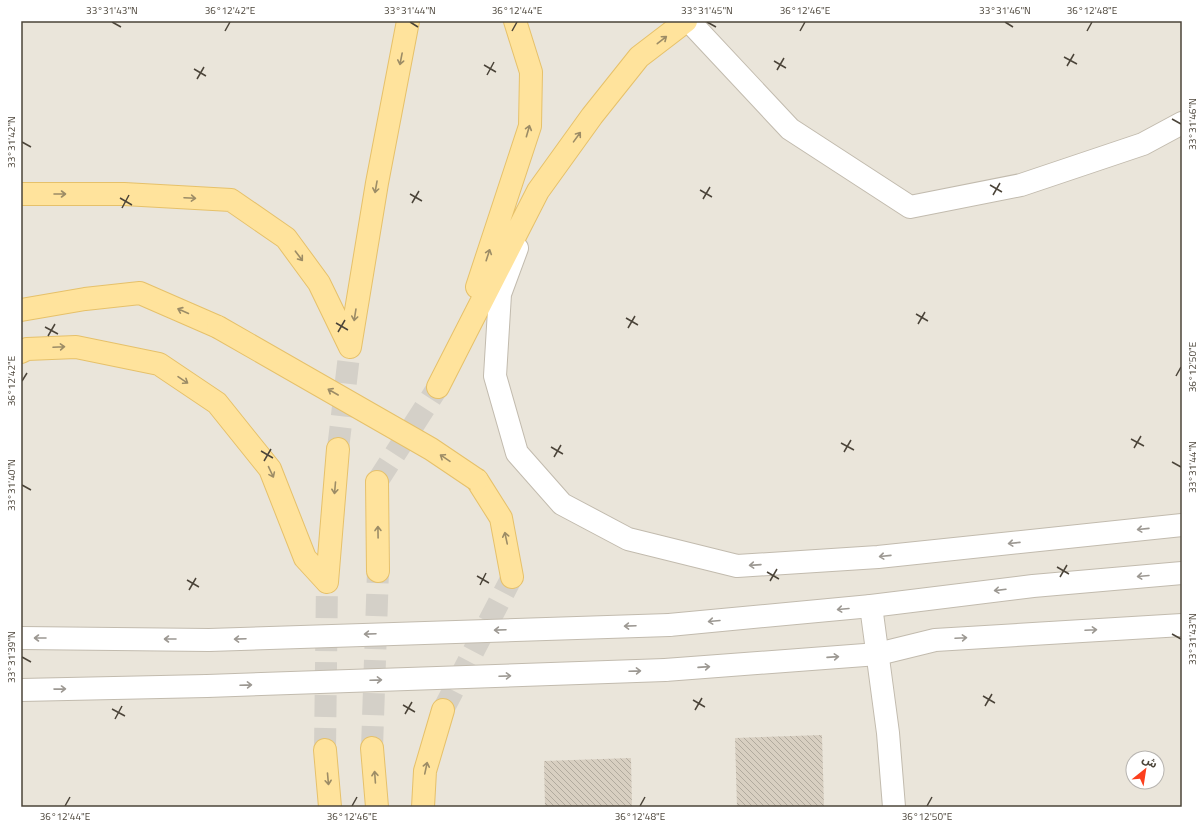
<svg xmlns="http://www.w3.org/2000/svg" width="1203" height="828" font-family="'Titillium Web','Noto Sans Arabic',sans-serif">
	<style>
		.residential { fill: #eae5da; fill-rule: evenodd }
		.building { fill: url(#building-back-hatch) }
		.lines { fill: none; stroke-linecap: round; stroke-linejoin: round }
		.primary-tunnel { stroke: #d4d0c8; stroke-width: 22; stroke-dasharray: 22 11; stroke-linecap: butt }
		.minor-casing { stroke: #c2bbae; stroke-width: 24 }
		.tertiary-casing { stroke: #c2bbae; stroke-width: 24 }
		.primary-casing { stroke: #e6c16a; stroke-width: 24 }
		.minor { stroke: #fff; stroke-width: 22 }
		.tertiary { stroke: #fff; stroke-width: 22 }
		.primary { stroke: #ffe39c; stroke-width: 22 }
		.tertiary-bridge-casing { stroke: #c2bbae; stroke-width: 24; stroke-linecap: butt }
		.primary-bridge-casing { stroke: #e6c16a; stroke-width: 24; stroke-linecap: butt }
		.tertiary-bridge { stroke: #fff; stroke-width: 22 }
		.primary-bridge { stroke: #ffe39c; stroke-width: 22 }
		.oneway { stroke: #9c8c66 }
		.oneway2 { stroke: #9c9892 }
		.ticks { fill: none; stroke: #4b4439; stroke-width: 1.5 }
		.neatline { fill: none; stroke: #4b4439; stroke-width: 1.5 }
		.ticks-label { font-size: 10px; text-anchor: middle; fill: #4b4439 }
	</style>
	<defs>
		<pattern id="building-back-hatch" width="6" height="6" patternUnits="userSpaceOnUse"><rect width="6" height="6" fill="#d8cfc1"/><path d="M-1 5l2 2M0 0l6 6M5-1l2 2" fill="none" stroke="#b1aa9e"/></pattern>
	</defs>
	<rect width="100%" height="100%" fill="#f6f3ec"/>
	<!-- residential -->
	<path class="residential" d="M21,21H1182V807H21ZM1133,758H1157V782H1133Z"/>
	<!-- building -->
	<path class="building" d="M822,735L824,807H737L735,738Z
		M631,758L632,807H545L544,761Z"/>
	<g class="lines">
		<!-- primary-tunnel -->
		<path class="primary-tunnel" d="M338,449L350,347
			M377,482L438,387
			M443,710L512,577
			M372,748L378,571
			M325,750L327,582"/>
		<defs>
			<path id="minor" d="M689,21L790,129L910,207L1021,185L1143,144L1182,123
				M871,606L888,733L894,807"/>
			<path id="tertiary" d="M517,248L500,294L495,376L517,453L562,504L628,539L737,566L878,557L1182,525
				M669,625L871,606L1033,586L1182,573
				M21,638L209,640
				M665,670L878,654L935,640L1182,625
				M21,690L207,686"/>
			<path id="primary" d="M21,194H124L231,200L286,238L319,283L350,347
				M477,287L530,126L531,72L515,21
				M21,310L85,299L140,293L218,327
				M350,347L377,183L408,21
				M21,352L27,349L76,347L159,364L217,403L270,469L305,558L327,582
				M438,387L538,191L592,116L639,57L686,21
				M477,480L501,518L512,577
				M377,482L378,571
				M327,582L338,449
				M372,748L377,807
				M325,750L330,807
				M423,807L425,771L443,710"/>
		</defs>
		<!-- minor casing -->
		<use href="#minor" class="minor-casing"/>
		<!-- tertiary casing -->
		<use href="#tertiary" class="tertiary-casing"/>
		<!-- primary casing -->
		<use href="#primary" class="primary-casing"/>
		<!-- minor -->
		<use href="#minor" class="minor"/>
		<!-- tertiary -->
		<use href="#tertiary" class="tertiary"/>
		<!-- primary -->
		<use href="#primary" class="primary"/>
		<defs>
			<path id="tertiary-bridge" d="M209,640L669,625
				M207,686L665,670"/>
			<path id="primary-bridge" d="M218,327L431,449L477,480"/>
		</defs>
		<!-- tertiary-bridge casing -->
		<use href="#tertiary-bridge" class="tertiary-bridge-casing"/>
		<!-- primary-bridge casing -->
		<use href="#primary-bridge" class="primary-bridge-casing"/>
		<!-- tertiary-bridge -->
		<use href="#tertiary-bridge" class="tertiary-bridge"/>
		<!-- primary-bridge -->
		<use href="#primary-bridge" class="primary-bridge"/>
	</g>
	<!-- one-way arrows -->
	<defs><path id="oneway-shaft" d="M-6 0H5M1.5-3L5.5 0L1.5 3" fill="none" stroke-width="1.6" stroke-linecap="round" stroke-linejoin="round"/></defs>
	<g class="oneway">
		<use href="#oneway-shaft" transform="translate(662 40) rotate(-38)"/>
		<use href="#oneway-shaft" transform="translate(401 59) rotate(101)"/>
		<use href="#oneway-shaft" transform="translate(528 131) rotate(-74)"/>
		<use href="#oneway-shaft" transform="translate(577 137) rotate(-54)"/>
		<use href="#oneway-shaft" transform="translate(376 187) rotate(100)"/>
		<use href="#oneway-shaft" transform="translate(60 194)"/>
		<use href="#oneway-shaft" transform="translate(190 198) rotate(3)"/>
		<use href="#oneway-shaft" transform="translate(488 255) rotate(-72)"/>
		<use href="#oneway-shaft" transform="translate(299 256) rotate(53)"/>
		<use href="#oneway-shaft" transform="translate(183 311) rotate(-156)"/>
		<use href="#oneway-shaft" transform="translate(355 315) rotate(99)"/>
		<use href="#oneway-shaft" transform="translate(59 347) rotate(-3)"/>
		<use href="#oneway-shaft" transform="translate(183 380) rotate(34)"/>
		<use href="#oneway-shaft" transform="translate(333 392) rotate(-150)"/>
		<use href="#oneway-shaft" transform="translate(445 458) rotate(-146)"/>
		<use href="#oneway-shaft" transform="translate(271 472) rotate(65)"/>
		<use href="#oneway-shaft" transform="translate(335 488) rotate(95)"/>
		<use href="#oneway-shaft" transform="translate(378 532) rotate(-91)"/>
		<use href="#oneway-shaft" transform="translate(506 538) rotate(-102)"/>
		<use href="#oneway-shaft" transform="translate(426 768) rotate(-78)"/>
		<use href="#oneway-shaft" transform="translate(375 777) rotate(-94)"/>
		<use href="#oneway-shaft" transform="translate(328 779) rotate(85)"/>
	</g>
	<g class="oneway2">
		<use href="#oneway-shaft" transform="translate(1143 529) rotate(174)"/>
		<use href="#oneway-shaft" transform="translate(1014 543) rotate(174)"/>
		<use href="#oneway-shaft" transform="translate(885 556) rotate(174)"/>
		<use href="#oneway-shaft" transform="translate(755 565) rotate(176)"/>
		<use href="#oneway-shaft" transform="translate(1143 576) rotate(175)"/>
		<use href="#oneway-shaft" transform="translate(1000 590) rotate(173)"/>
		<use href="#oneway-shaft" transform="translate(843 609) rotate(175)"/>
		<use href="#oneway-shaft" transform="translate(714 621) rotate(175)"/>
		<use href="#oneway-shaft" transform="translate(630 626) rotate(178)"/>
		<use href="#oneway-shaft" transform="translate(500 630) rotate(178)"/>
		<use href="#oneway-shaft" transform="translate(1091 630) rotate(-3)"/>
		<use href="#oneway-shaft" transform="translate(370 634) rotate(178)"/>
		<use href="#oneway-shaft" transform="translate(40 638) rotate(-180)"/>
		<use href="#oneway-shaft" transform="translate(961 638) rotate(-3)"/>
		<use href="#oneway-shaft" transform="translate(170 639) rotate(-180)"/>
		<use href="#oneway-shaft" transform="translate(240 639) rotate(178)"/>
		<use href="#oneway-shaft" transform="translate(833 657) rotate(-4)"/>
		<use href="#oneway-shaft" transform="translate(704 667) rotate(-4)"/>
		<use href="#oneway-shaft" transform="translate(635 671) rotate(-2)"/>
		<use href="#oneway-shaft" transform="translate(505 676) rotate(-2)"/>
		<use href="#oneway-shaft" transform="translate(376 680) rotate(-2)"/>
		<use href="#oneway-shaft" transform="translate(246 685) rotate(-2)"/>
		<use href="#oneway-shaft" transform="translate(60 689) rotate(-1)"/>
	</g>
	<!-- ticks -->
	<path class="ticks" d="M112,22L121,27M410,22L418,27M707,22L716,27M1005,22L1013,27M225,31L230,22M512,31L517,22M800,31L805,22M1087,31L1092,22M1064,57L1077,64M774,61L786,68M484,65L496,72M1067,66L1074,54M194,69L206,76M777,70L784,58M487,75L494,62M197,79L204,67M1172,119L1181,124M22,142L31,147M990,185L1002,192M700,190L712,197M410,194L422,201M993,195L1000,183M120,198L132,205M703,199L710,187M412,203L419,191M122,208L129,195M916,314L928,321M626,318L638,325M336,323L348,330M918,324L925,312M45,327L58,334M628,328L635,316M338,332L345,320M48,336L55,324M1176,376L1181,367M22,381L27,373M1131,439L1144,446M841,443L854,450M551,447L563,454M1134,448L1141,436M261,451L273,458M844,452L851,440M554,457L561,445M264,461L271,449M1172,462L1181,467M22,485L31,490M1057,567L1069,574M767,572L779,579M477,576L489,583M1060,577L1067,565M187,580L199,587M770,581L777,569M480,585L486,573M189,590L196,578M1172,634L1181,639M22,657L31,662M983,696L995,703M693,700L705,707M403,705L415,712M985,706L992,694M112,709L125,716M695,710L702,698M405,714L412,702M115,719L122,706M65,806L70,797M352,806L357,797M640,806L645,797M927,806L932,797"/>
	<!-- border -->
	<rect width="1203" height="828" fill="none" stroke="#ffffff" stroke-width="44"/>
	<!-- north arrow -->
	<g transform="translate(1145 770) rotate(30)"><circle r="19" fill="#ffffff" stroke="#b7b4b0"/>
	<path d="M0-3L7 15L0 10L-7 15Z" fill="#fc3f1d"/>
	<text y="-6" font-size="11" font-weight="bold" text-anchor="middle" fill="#4b4439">ش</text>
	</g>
	<rect x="22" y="22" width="1159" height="784" class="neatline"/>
	<g class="ticks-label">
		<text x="112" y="14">33°31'43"N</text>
		<text x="230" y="14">36°12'42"E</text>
		<text x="410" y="14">33°31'44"N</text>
		<text x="517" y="14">36°12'44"E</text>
		<text x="707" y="14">33°31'45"N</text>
		<text x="805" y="14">36°12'46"E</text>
		<text x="1005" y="14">33°31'46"N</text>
		<text x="1092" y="14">36°12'48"E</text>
		<text transform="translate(1192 124) rotate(-90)" y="4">33°31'46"N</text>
		<text transform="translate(11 142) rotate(-90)" y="4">33°31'42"N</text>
		<text transform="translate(1192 367) rotate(-90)" y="4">36°12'50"E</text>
		<text transform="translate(11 381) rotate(-90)" y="4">36°12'42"E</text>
		<text transform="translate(1192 467) rotate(-90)" y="4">33°31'44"N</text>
		<text transform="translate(11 485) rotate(-90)" y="4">33°31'40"N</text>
		<text transform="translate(1192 639) rotate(-90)" y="4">33°31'43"N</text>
		<text transform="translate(11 657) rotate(-90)" y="4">33°31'39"N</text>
		<text x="65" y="820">36°12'44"E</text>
		<text x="352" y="820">36°12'46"E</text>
		<text x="640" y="820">36°12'48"E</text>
		<text x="927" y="820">36°12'50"E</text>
	</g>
</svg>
